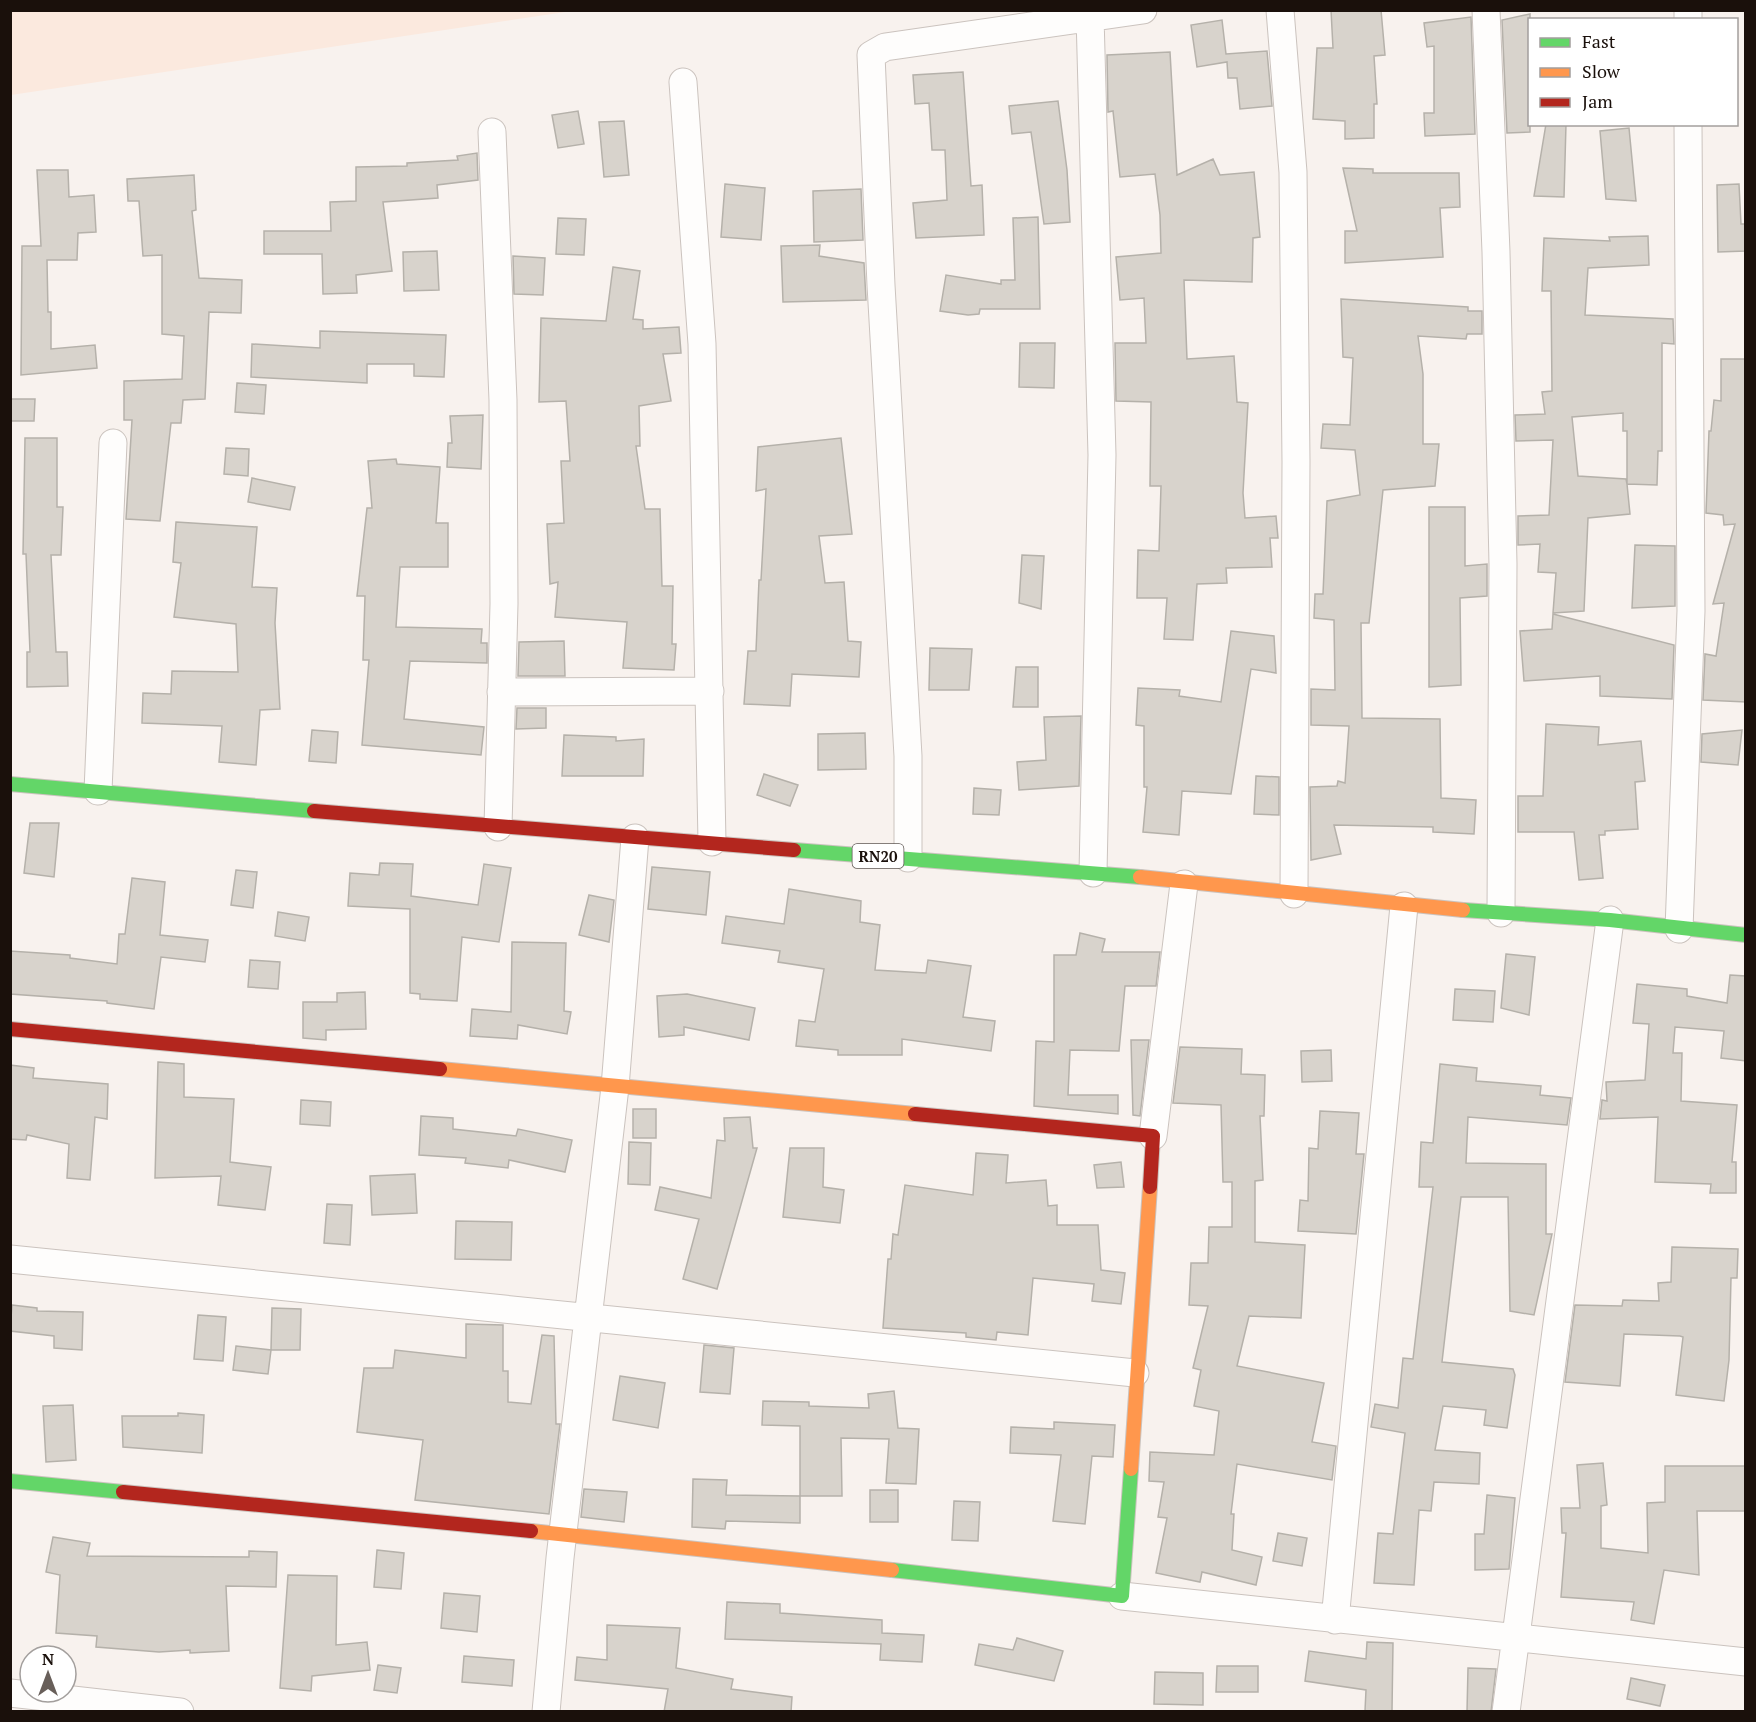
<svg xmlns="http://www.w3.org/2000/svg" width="1756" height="1722" font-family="'PT Serif',serif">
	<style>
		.built { fill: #fbe9de }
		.building { fill: #d8d3cc; stroke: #b5b1aa; stroke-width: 1.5; fill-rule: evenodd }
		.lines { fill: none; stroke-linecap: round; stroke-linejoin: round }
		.street-casing { stroke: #cbc3be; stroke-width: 29 }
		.fast-casing { stroke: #cbc3be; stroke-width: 16 }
		.slow-casing { stroke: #cbc3be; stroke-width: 16 }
		.jam-casing { stroke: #cbc3be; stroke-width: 16 }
		.street { stroke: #fefdfc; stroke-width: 27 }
		.fast { stroke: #63d668; stroke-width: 14 }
		.slow { stroke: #ff974d; stroke-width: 14 }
		.jam { stroke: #b3261e; stroke-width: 14 }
		.labels { text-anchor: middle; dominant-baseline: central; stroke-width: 4.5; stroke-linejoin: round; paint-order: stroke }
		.shield { fill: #fff; stroke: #5f5854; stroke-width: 1.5 }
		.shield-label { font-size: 15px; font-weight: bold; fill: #1a100b }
	</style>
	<rect width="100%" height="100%" fill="#f8f2ee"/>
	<!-- built -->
	<path class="built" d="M11,10H572V11L11,95Z"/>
	<!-- building -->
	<path class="building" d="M1331,10H1381L1385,55L1374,56L1377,104H1374V138L1345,139V121L1313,119L1317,48H1333Z
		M1530,14V132L1507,133L1502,20Z
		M1471,17L1475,134L1425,136L1424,113H1434V46L1427,47L1424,23Z
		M1222,20L1226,54L1267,51L1272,106L1240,109L1237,78H1228L1227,62L1197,67L1191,25Z
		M1170,52L1177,175L1213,159L1220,175L1254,172L1260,237L1253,238L1252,282L1184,280L1187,359L1234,356L1237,402L1248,403L1243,493L1245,518L1276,516L1278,538H1270L1272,567L1226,568L1227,583L1197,584L1193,640L1164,639L1167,598H1137L1138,550L1159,551L1161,486H1150L1151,402L1116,401L1115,343H1146L1144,298L1120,300L1116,257L1161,253L1160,215L1155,174L1120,177L1113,111L1108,112L1107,55Z
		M963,72L971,186L982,185L984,235L916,238L913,203L947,200L945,150H932L929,103L915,104L913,75Z
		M1058,101L1067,170L1070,222L1044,224L1031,132L1012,134L1009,106Z
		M578,111L584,144L558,148L552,115Z
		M624,121L629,175L604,177L599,122Z
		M1546,124H1566L1564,197L1534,196Z
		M1629,128L1636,201L1606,199L1600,131Z
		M477,153L478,180L437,185L438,198L383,202L392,271L356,275L357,293L323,294L322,254H264V231H331L330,202L356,201V167L407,166V163L458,160L457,156Z
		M1343,168L1373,169V173H1459L1460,207L1440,208L1443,257L1345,263V231H1357Z
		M37,170H68L69,197L94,195L96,232L78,233L77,260H47L48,312H51V349L95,345L97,368L21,375L22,246H41Z
		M194,175L196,210L192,211L199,278L242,280L241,313L209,312L205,399L183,400L181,423H171L160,521L126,519L132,420H124V381L182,379L184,336L162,334V255L143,256L139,201H128L127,179Z
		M725,184L765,188L761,240L721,237Z
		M1739,184L1741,224H1746V251L1718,252L1717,185Z
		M861,189L863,240L814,242L813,191Z
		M1038,217L1040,309H980L979,314L968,315L940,311L946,275L1001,284V280H1015L1013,218Z
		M558,218L586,219L584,255L556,254Z
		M1648,236L1649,265L1588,268L1585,315L1673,319L1674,344L1662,343V451H1658L1657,485L1627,484L1630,514L1588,518L1584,611L1553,613L1556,573L1538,572L1540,544L1518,545V516L1549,515L1553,440L1516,441L1515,415L1545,414L1542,392L1552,391L1551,291H1542L1544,238L1610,241L1609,237ZM1623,413V431H1627V484L1626,479L1578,476L1572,417Z
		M820,245L819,256L864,263L866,300L783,302L781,246Z
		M437,251L439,290L404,291L403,252Z
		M513,256L545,258L543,295L514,294Z
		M613,267L640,271L633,319L643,320V329L679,327L681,353L663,354L671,401L639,406L640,446H636L645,509H660L662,586H673L672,644H676L674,670L623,668L627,622L555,617L558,582L550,584L547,524L564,523L561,461H570L566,401L539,402L541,318L606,321Z
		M1341,299L1468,307V311H1482V334H1467L1466,339L1418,336L1423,374V444H1439L1435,486L1383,490L1369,623H1361L1362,718L1440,719L1441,798L1476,800L1474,834L1433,832V827L1334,825L1341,854L1311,860L1310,787L1337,786L1338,781L1345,783L1349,726L1311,725V689L1335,690L1334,620L1314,618L1315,594H1323L1327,501L1360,495L1355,450L1321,448L1323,424L1350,425L1353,358L1343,357Z
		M320,331L446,335L444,377L414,376V364H367V383L251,377L252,344L320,348Z
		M1020,343H1055L1054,388L1019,387Z
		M1721,359H1746V702L1703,700L1705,654L1716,656L1724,603L1713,604L1735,524L1724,525L1723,515L1706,513L1709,431H1711L1714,400L1721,401Z
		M237,383L266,385L264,414L235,412Z
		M10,399H35L34,421H10Z
		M483,415L481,469L447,467L448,443H452L450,416Z
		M25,438H57V507H63L61,555H51L56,652H67L68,686L27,687V652H30L26,554H23Z
		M841,438L852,534L819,536L825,583L844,582L848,641L861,642L859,677L792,674L790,706L744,704L748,651H756L759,580H761L766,489L756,491L758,447Z
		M226,448L249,449L248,476L224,474Z
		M396,459L397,464L440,467L436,523H448V567H400L396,627L482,629L481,643H487V663L410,661L404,719L484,727L481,755L362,745L369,660H363L365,596H357L367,508H372L368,461Z
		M252,478L295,487L290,510L248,502Z
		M1429,507H1465V566L1487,564V596L1460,598L1461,685L1429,687Z
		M176,522L257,527L252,587L277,588L275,623L280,709L260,710L256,765L219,762L222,726L142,723L143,693L171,694L172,671L238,672L236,624L174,617L181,563L173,562Z
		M1635,545L1675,546V606L1632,608Z
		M1022,555L1044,556L1041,609L1019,603Z
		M1553,614L1674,645L1672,699L1600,696V676L1524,681L1520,631L1552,629Z
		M1231,631L1274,636L1276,673L1251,669L1231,794L1182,791L1179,835L1143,832L1147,787H1144V726L1136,725L1138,688L1180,690L1179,696L1221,702Z
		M564,641L565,676H518L519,642Z
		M930,648L972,649L969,690H929Z
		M1016,667H1038V707H1013Z
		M517,708H546V728L516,729Z
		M1081,716L1079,786L1019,790L1017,762L1046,760L1044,717Z
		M1546,724L1599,727L1598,745L1641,741L1645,781L1635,782L1638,829L1605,831V835H1599L1603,878L1579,880L1574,832H1518V796H1543Z
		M312,730L338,732L336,763L309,761Z
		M1742,730L1738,765L1701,762L1702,734Z
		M865,733L866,769L818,770V734Z
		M564,735L616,737V741L644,739L643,776H562Z
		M764,774L798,785L790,806L757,795Z
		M1256,776L1279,777V815L1254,814Z
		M974,788L1001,790L999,815L973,814Z
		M30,823H59L54,877L24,873Z
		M380,863L413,864L411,896L478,905L484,864L511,868L499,942L462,937L457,1001L420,999V994L410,993V909L348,906L350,873L379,875Z
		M652,867L710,872L706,915L648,909Z
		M236,870L257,872L253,908L231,905Z
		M132,878L165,882L160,935L208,940L205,962L161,957L154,1009L107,1003V1001L10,994V951L70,955V958L117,964L119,934H125Z
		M789,889L861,901L860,922L880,925L875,970L926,973L928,960L971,966L963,1017L995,1021L991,1051L902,1039V1055H838V1050L796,1046L799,1020L815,1022L824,969L778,962L780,951L722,943L726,916L784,924Z
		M589,895L614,900L609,942L579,935Z
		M278,912L309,917L305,941L275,936Z
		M1080,933L1105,939L1102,952H1160L1156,986H1125L1119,1051L1070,1050L1068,1095H1118V1114L1034,1106L1036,1041L1054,1042V955H1076Z
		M512,942L566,943L564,1011L571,1012L567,1034L518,1025L517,1039L470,1036L472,1009L511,1012Z
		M1506,954L1535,957L1529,1015L1501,1008Z
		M250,960L280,962L278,989L248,987Z
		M1730,975L1746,976V1061L1721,1058L1724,1031L1675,1027L1673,1053H1682L1681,1101L1737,1105L1732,1162H1736V1193H1710L1711,1184L1655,1182L1658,1117L1600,1119L1602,1100L1607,1101L1606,1082L1645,1080L1649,1024L1633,1023L1637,984L1687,989V996L1727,1003Z
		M1455,989L1495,991L1493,1022L1453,1020Z
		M365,992L366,1029L326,1030V1040L303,1038V1002H337V993Z
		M687,994L755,1008L749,1040L684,1027V1035L659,1037L657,996Z
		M1131,1040H1149L1140,1116L1133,1115Z
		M1180,1047L1242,1049L1241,1074L1265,1075L1264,1116H1260L1263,1180L1255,1181V1242L1305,1245L1301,1318L1249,1316L1237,1366L1324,1383L1312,1442L1336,1446L1332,1480L1237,1464L1231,1514H1234L1232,1550L1262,1557L1256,1585L1202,1572L1200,1582L1156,1573L1167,1518L1158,1517L1164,1482L1149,1481L1150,1452L1214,1455L1219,1411L1194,1406L1201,1370L1193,1368L1208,1306L1189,1305L1191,1263H1208L1209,1227H1232V1182H1223L1221,1105L1173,1103Z
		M1331,1050L1332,1081L1302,1082L1301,1051Z
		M158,1062L184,1064V1097L234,1099L230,1162L271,1167L265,1210L218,1205L221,1176L155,1178Z
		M1440,1064L1477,1068L1476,1081L1541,1086L1540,1095L1571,1098L1567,1125L1468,1117L1466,1163L1546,1164V1234H1552L1534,1315L1510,1311L1508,1197H1461L1442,1362L1513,1369L1515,1375L1507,1428L1484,1425L1486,1410L1443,1406L1435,1450L1480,1453L1479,1484L1434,1482L1431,1511L1419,1510L1414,1585L1374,1583L1378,1533L1393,1534L1405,1433L1371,1427L1375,1404L1398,1408L1403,1358L1413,1359L1433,1187H1419L1421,1142L1433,1143Z
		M10,1065L34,1068L33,1078L108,1084L107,1119L95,1117L90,1180L67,1178L69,1144L27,1135L26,1140L10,1139Z
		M301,1100L331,1102L330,1126L300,1124Z
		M633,1109H656V1138H633Z
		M1320,1111L1359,1113L1356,1154H1364L1356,1234L1298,1231L1300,1200L1308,1201L1309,1148L1318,1149Z
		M421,1116L453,1118V1129L516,1136L518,1129L572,1140L565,1172L509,1160L508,1168L465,1163L466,1158L419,1155Z
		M750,1117L753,1148H757L717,1289L683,1279L699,1219L655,1210L660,1187L711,1198L717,1140L725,1141L724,1118Z
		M629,1142L651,1143L650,1185L628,1184Z
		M790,1148H824L823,1187L844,1190L840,1223L783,1217Z
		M976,1153L1008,1155L1006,1183L1046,1180L1048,1206L1057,1205V1225H1098L1101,1270L1125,1273L1121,1304L1092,1301L1094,1284L1033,1278L1028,1335L997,1332L996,1340L966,1337V1333L883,1328L888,1259H891L893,1234L898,1235L905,1185L973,1195Z
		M1121,1162L1124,1187L1097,1188L1094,1165Z
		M415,1174L417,1213L372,1215L370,1176Z
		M327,1204L352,1205L350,1245L324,1243Z
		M456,1221L512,1222L511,1260L455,1259Z
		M1672,1247L1738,1249L1737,1278H1731L1729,1360L1724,1401L1676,1395L1683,1337L1680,1336L1624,1334L1620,1386L1565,1382L1575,1305L1622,1306L1623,1300L1659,1301L1658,1283L1671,1282Z
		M12,1305L37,1308V1311L83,1312L82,1350L54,1348V1336L10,1331Z
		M272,1308L301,1309L300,1350H271Z
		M198,1315L226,1317L223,1361L194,1359Z
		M466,1324L503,1325V1371H508V1402L531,1404L542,1335L554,1336L556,1424H560L549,1514L415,1500L423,1440L357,1432L364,1368H393L395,1350L466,1358Z
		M704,1345L734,1348L730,1394L700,1392Z
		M236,1346L271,1350L268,1374L233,1370Z
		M620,1376L665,1383L658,1428L613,1420Z
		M894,1391L898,1428L919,1429L916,1484L886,1483L889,1439L841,1438L842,1496H800V1426L762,1425L763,1401L809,1402V1406L869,1408L868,1394Z
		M73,1405L76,1460L46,1462L43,1406Z
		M178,1413L204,1415L202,1453L123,1447L122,1416H178Z
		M1054,1422L1115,1425L1113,1457L1092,1456L1085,1524L1053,1521L1061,1455L1010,1453L1011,1427L1054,1429Z
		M1603,1463L1607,1505L1601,1506V1548L1648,1553L1647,1503L1665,1502V1466H1746V1511H1697L1699,1575L1664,1570L1654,1624L1631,1620L1634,1602L1561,1597L1566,1533H1562L1561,1508H1580L1577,1465Z
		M693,1479L727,1480L726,1495L800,1496V1523L726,1521L725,1529L692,1527Z
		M584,1489L627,1492L624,1522L581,1517Z
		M870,1490H898V1522H870Z
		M1487,1495L1515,1498L1509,1569L1475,1570V1534H1484Z
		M954,1501L980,1502L978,1541L952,1540Z
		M1278,1533L1307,1538L1302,1566L1273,1561Z
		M53,1537L90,1543L87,1556L249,1557V1551L277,1552L276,1587L226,1586L229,1651L190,1653V1650L159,1652L96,1647L97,1636L56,1633L60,1575L46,1572Z
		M377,1550L404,1553L401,1589L374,1587Z
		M288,1575L337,1576L336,1645L367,1642L370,1670L312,1676L311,1691L280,1688Z
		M444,1593L480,1596L477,1632L441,1628Z
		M727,1602L780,1604V1613L882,1620V1633L924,1635L922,1662L880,1660L881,1644L725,1639Z
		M607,1625L680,1628L676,1668L733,1679L731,1689L792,1697L791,1712H664L668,1689L575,1680L577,1657L607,1660Z
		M1017,1638L1063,1651L1054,1681L975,1665L979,1644L1013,1650Z
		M1367,1642L1393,1643L1392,1711H1365L1366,1690L1305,1681L1309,1651L1366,1659Z
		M464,1656L514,1660L512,1686L462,1682Z
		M378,1665L401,1668L397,1693L374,1690Z
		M1217,1666H1258V1692H1216Z
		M1468,1668L1496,1669L1491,1712H1467Z
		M1155,1672L1203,1673V1705L1154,1704Z
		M1631,1678L1665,1685L1660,1706L1627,1699Z"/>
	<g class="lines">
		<defs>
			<path id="street" d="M1280,10L1293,172L1296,461L1294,894
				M1486,10L1496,252L1503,564L1501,913
				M1688,10V20
				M1090,16L1102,455L1093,873
				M683,82L702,344L712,842
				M492,132L503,400L504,604L498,827
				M501,692L710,691
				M98,791L113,443
				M908,858V756L881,285L871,55L885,47L1143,10
				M1679,929L1691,611L1688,124
				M1153,1136L1184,884
				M10,1259L1135,1373
				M1122,1596L1746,1662
				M1335,1620L1404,906
				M10,1693L180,1712
				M546,1712L560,1558L615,1087L635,838
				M1506,1712L1610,920"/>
			<path id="fast" d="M10,784L314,811
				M794,850L1140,877
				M1463,910L1610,920L1746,935
				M10,1481L123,1492
				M892,1570L1122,1596L1131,1469"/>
			<path id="slow" d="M1140,877L1463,910
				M440,1069L915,1114
				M1131,1469L1150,1187
				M531,1531L892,1570"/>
			<path id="jam" d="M314,811L794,850
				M10,1029L440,1069
				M915,1114L1153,1136L1150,1187
				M123,1492L531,1531"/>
		</defs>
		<!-- street casing -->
		<use href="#street" class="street-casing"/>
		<!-- fast casing -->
		<use href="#fast" class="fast-casing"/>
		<!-- slow casing -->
		<use href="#slow" class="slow-casing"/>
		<!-- jam casing -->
		<use href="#jam" class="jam-casing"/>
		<!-- street -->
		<use href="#street" class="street"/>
		<!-- fast -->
		<use href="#fast" class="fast"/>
		<!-- slow -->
		<use href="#slow" class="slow"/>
		<!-- jam -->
		<use href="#jam" class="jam"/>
	</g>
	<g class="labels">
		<!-- shield labels -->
		<rect class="shield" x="852.5" y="844" width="51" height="24" rx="4.5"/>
		<g class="shield-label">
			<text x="878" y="856">RN20</text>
		</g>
	</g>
	<!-- border -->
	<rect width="1756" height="1722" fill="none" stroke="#1a100b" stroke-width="24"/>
	<!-- legend -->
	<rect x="1528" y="18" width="210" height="108" fill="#ffffff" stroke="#a39f9d" stroke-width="1.5"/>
	<rect x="1540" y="38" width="30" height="9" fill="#63d668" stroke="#a39f9d" stroke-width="1.5"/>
	<text x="1582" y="48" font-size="18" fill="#1a100b">Fast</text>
	<rect x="1540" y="68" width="30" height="9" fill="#ff974d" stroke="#a39f9d" stroke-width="1.5"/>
	<text x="1582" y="78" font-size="18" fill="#1a100b">Slow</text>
	<rect x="1540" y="98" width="30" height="9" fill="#b3261e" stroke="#a39f9d" stroke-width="1.5"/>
	<text x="1582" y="108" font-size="18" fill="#1a100b">Jam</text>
	<!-- north arrow -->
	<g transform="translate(48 1674)"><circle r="28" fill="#ffffff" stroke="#a39f9d" stroke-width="1.5"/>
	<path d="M0-4.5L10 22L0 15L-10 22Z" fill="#685f5a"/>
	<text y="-9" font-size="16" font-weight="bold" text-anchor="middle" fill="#1a100b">N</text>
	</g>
</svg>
